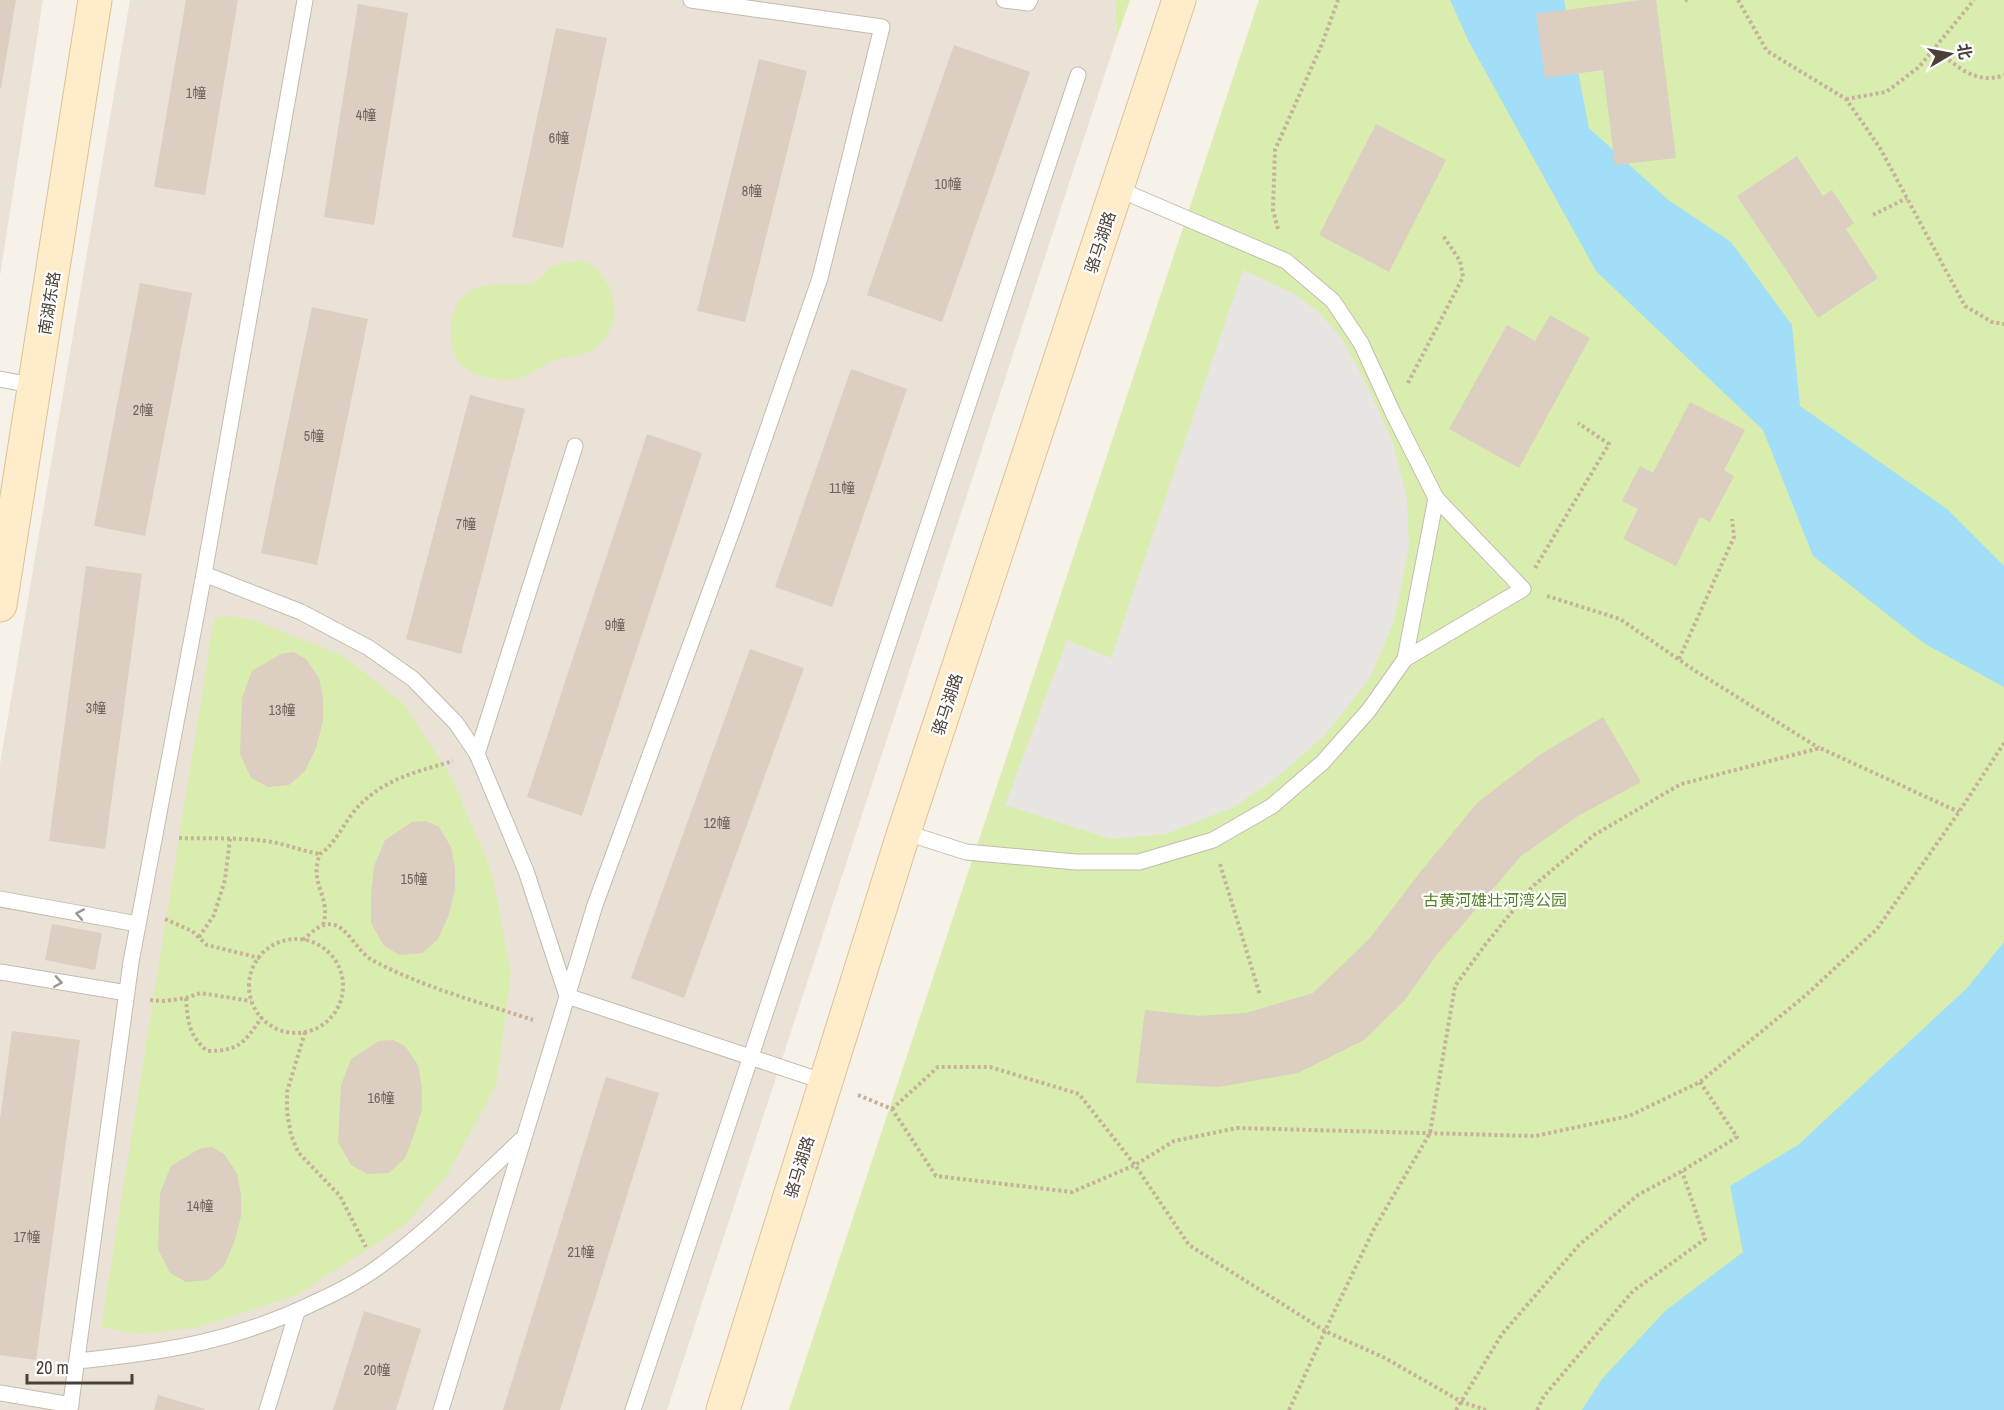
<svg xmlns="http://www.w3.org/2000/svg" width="2004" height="1410" font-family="'Archivo Narrow','Noto Sans SC',sans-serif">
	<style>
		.residential { fill: #eae2d7 }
		.green { fill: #d9edaf }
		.parking { fill: #e7e4e1 }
		.water { fill: #a2def7 }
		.building { fill: #dccec1 }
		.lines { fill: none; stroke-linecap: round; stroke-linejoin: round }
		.lane-casing { stroke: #c5baae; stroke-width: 17 }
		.secondary-casing { stroke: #ddc298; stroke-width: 35 }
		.path { stroke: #c6b19b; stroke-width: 4; stroke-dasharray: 3 3; stroke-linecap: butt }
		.lane { stroke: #fff; stroke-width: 15 }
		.secondary { stroke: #ffecca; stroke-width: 33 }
		.oneway { stroke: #9c9691 }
		.labels { text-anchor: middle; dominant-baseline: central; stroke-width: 4.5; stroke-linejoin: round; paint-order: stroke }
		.number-label { font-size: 14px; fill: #6f645a }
		.street-label { font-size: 16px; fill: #4b4037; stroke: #fff }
		.park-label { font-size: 16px; fill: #538324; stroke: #fff }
	</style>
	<rect width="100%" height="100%" fill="#f6f1e9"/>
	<!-- residential -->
	<path class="residential" d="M0,0H43L0,276Z
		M130,0H1115L1117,37L667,1410H0V764Z"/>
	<!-- green -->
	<path class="green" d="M1115,0H1130L1117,37Z
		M1259,0H2004V1410H789Z
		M583,261C600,267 599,271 608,285C622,309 613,339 589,352C578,358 562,356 550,362C527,374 524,382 496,379C484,377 475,376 466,369C449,356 448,329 454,310C455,304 467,293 472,290C490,280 512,287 531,283C539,281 542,275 548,269C557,262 572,262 583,261Z
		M229,616L253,620L342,655L404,704L452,778L492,873L511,972L496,1086L447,1175L406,1224L297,1295L195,1328L139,1334L101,1327L214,618Z"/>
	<!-- parking -->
	<path class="parking" d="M1243,270L1291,292L1318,311L1343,340L1367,385L1393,442L1407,499L1409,546L1394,621L1370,678L1324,736L1274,780L1234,807L1166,834L1111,839L1005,805L1067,640L1111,658Z"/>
	<!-- water -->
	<path class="water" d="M1450,0H1564L1589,128L1667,199L1731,242L1792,325L1800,406L1947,509L2004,566V687L1925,644L1813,556L1763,430L1596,271L1469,42Z
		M2004,942V1410H1582L1602,1379L1665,1311L1743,1252L1730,1186L1798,1145L1967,988Z"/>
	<!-- building -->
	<path class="building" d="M0,0H16L1,88H0Z
		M186,0H238L205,195L154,187Z
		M1641,0H1656L1676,158L1615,165L1603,70L1545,78L1536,14Z
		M358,4L408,13L374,225L324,217Z
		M556,28L607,38L563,248L512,237Z
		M954,45L1030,72L942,322L867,295Z
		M759,59L807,71L745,322L697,311Z
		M1376,124L1446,160L1389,272L1319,235Z
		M1797,156L1823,196L1832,190L1854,223L1846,229L1878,278L1818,318L1737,196Z
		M140,283L192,293L145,536L94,526Z
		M312,307L368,319L317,565L261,553Z
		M1550,315L1590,338L1519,468L1449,429L1507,325L1535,341Z
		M851,369L907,389L832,607L775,587Z
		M470,395L525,409L461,654L406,639Z
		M1690,402L1745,430L1724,470L1734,476L1710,522L1700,517L1676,566L1623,539L1638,509L1622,501L1640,466L1653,473Z
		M647,434L702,453L582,816L527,797Z
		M86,566L142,574L105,849L49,841Z
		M750,649L804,668L684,998L631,978Z
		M294,652L306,659L319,678L323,699V721L316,748L305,771L289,785L268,787L251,778L240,754L242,698L252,671L281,654Z
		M1603,717L1641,782L1578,816L1521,856L1436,956L1404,1001L1364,1040L1298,1073L1219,1087L1136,1083L1145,1010L1199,1016L1246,1013L1313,993L1370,938L1421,871L1478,802L1541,754Z
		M426,821L439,827L451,847L455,868V890L448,917L438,939L422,953L400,955L384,946L371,923V896L374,866L385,840L412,822Z
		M52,924L102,933L95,970L45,960Z
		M12,1031L80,1040L36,1360L0,1355V1119Z
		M393,1040L405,1046L418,1065L422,1087V1109L414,1135L405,1158L389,1173L367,1174L351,1165L338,1142L341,1085L351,1059L379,1041Z
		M606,1077L659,1093L560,1410H503Z
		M212,1147L224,1154L237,1173L241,1195V1216L234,1243L224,1266L208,1280L186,1282L170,1273L158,1249L160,1193L171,1166L199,1149Z
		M364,1311L421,1329L396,1410H333Z
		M158,1395L205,1409V1410H154Z"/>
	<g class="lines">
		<defs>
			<path id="lane" d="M1004,0L1028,3L1030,0
				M0,379L36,386
				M204,574L301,612L369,648L413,679L456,723L477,754L526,871L567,996L825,1082
				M1405,659L1523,589L1436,498
				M477,754L575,446
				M904,832L966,852L1076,862H1139L1213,840L1272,806L1323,762L1369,710L1405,659L1436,498L1393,413L1361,343L1333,301L1286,261L1118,189
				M0,899L138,924
				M0,972L127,993
				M77,1361C167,1352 236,1341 318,1301C338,1292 359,1281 377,1268C430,1230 476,1182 523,1138
				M0,1393L71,1405
				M70,1410L131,962L204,574L305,0
				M267,1410L297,1312
				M441,1410L595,905L735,523L820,278L882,27L691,0
				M633,1410L1078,75"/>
			<path id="secondary" d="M0,605L95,0
				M723,1410L904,832L1179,0"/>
		</defs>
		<!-- lane casing -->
		<use href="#lane" class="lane-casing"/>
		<!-- secondary casing -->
		<use href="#secondary" class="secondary-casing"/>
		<!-- path -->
		<path class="path" d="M1738,0L1767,51L1846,99L1880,148L1965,306L1992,322L2004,324
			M1685,1L1687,0
			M1935,48C1955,65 1976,86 2004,75
			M1846,99L1886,92L1919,67L1974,0
			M1873,215L1907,198
			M1278,229L1273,210L1275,150L1322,44L1338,0
			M1408,383L1463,277L1460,261L1442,234
			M1535,568L1609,444L1578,423
			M1547,596L1620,619L1694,670L1819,748
			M1679,659L1734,537L1732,519
			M179,838C207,839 236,837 265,841C284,843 301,851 320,854
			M1220,864L1260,995
			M165,919L192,931L207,945L260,958
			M323,925C332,897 308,884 320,854C335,844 341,828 352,814C377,781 415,772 453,761
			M199,937L214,915L225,880L230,839
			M249 986a47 47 0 1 1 94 0a47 47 0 1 1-94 0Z
			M303,940C312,932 322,921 335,925C349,930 358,952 372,960C422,987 479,1002 533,1020
			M186,998C188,1022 188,1034 207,1051C240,1051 244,1043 262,1017
			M150,1000L164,1001L186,998L200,993L251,1001
			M305,1032L287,1092V1112L291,1135L298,1152L340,1196L366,1247
			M858,1095L892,1109L936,1176L1072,1192L1135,1165L1174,1141L1237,1128L1535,1136L1629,1116L1700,1082L1806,995L1877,929L1959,812L2004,743
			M892,1109L938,1067H990L1079,1094L1135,1165L1189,1245L1325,1331L1385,1358L1462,1402L1486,1410
			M1289,1410L1325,1331L1374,1229L1430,1133L1455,986L1485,945L1532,887L1594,835L1681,784L1820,748L1959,812
			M1456,1410L1502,1334L1579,1245L1638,1195L1682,1171L1737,1137L1700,1082
			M1537,1410L1544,1396L1633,1291L1705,1239L1682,1171"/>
		<!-- lane -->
		<use href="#lane" class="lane"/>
		<!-- secondary -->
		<use href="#secondary" class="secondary"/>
	</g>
	<!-- one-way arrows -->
	<defs><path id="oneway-chevron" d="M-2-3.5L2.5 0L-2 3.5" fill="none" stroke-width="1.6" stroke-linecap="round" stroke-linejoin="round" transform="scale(1.5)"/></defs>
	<g class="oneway">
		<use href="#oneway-chevron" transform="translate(80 914) rotate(-169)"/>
		<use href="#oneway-chevron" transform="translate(58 982) rotate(9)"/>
	</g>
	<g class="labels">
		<!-- number labels -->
		<g class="number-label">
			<text x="196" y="93">1幢</text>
			<text x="366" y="115">4幢</text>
			<text x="559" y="138">6幢</text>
			<text x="948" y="184">10幢</text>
			<text x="752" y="191">8幢</text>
			<text x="143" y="410">2幢</text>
			<text x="314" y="436">5幢</text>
			<text x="842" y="488">11幢</text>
			<text x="466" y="524">7幢</text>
			<text x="615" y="625">9幢</text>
			<text x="96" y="708">3幢</text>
			<text x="282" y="710">13幢</text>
			<text x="717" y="823">12幢</text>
			<text x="414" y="879">15幢</text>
			<text x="381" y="1098">16幢</text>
			<text x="200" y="1206">14幢</text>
			<text x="27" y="1237">17幢</text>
			<text x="581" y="1252">21幢</text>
			<text x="377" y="1370">20幢</text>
		</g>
		<!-- street labels -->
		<g class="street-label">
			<text transform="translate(1100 242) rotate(-72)">骆马湖路</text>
			<text transform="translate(49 303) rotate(-81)">南湖东路</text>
			<text transform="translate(947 704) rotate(-72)">骆马湖路</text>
			<text transform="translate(799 1167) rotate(-73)">骆马湖路</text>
		</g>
		<!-- park labels -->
		<g class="park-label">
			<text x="1495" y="900">古黄河雄壮河湾公园</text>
		</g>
	</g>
	<!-- north arrow -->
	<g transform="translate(1950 54) rotate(80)" stroke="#ffffff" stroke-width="4.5" paint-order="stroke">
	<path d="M0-4.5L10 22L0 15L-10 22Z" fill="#4b4037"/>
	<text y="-9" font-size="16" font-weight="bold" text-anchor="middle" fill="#4b4037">北</text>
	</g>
	<!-- scale -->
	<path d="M27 1374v9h105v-9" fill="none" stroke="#4b4037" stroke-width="3"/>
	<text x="36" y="1374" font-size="18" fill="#4b4037" stroke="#ffffff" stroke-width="4.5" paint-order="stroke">20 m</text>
</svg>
